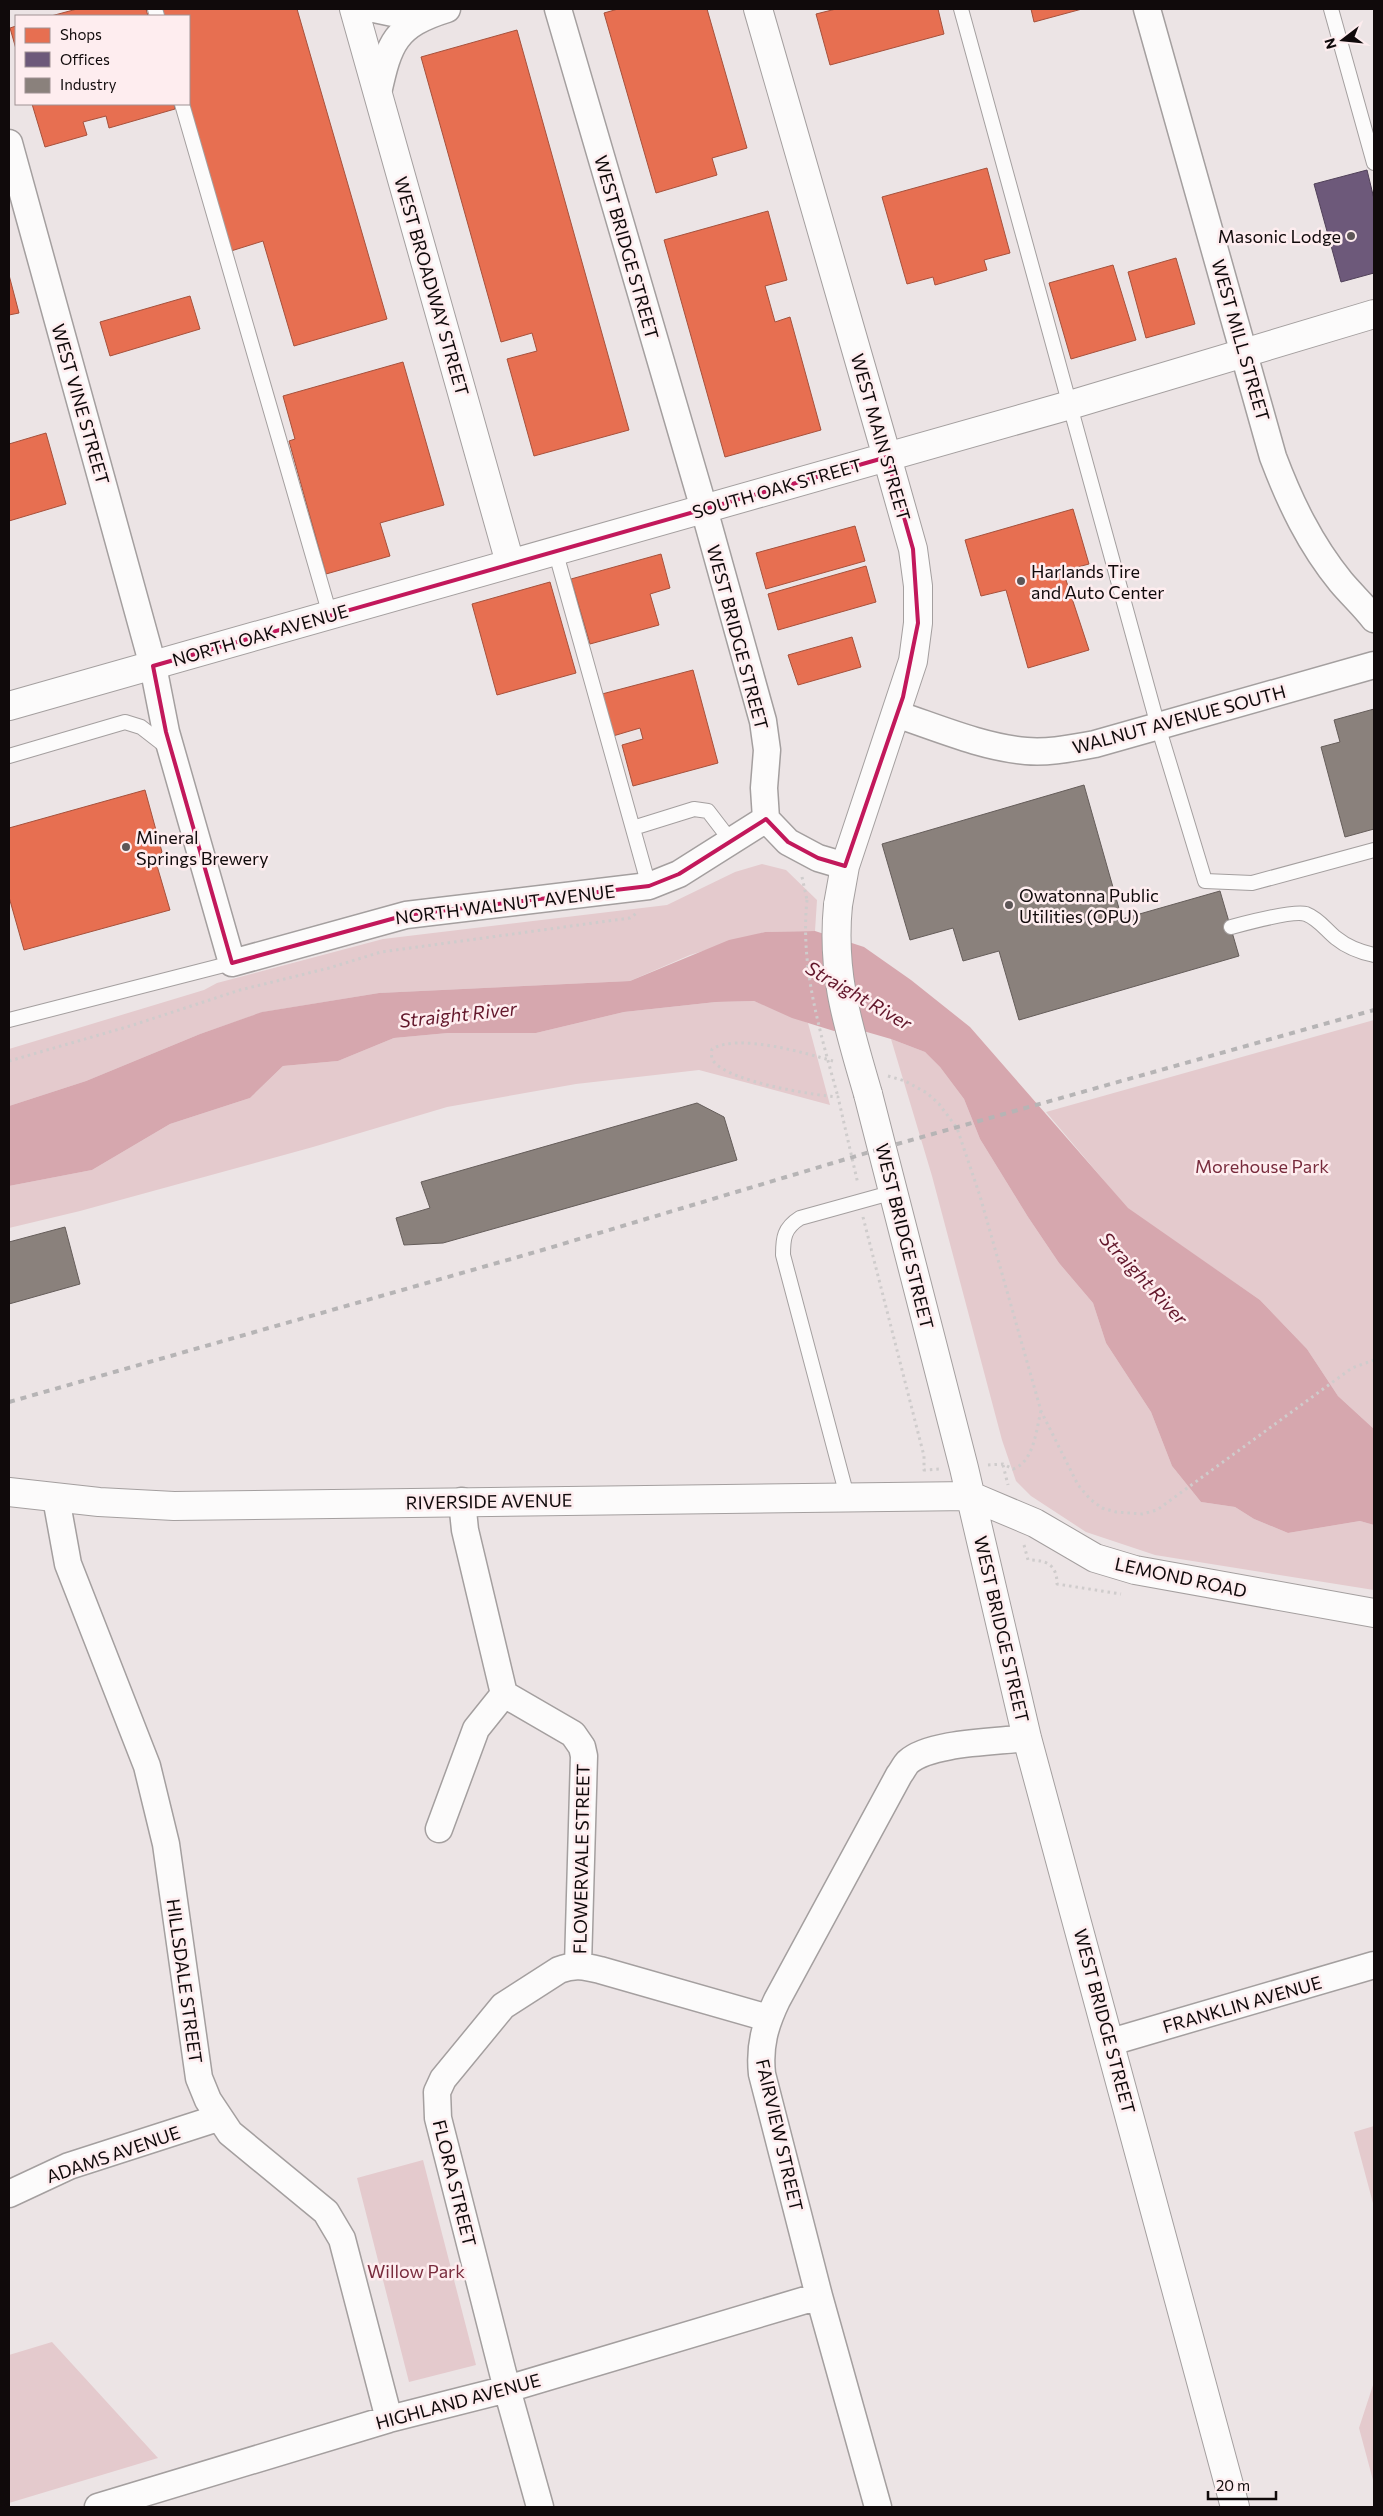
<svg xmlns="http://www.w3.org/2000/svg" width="1383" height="2516" font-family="Commissioner,sans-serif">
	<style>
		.green { fill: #e4cacd }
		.water { fill: #d6a7ae }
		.shops { fill: #e76f51; stroke: #a6513c }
		.offices { fill: #6d597a; stroke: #514159 }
		.industry { fill: #8a817c; stroke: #655d5a }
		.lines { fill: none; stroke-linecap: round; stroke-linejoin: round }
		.lane-casing { stroke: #a49f9f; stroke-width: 16 }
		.street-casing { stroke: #a49f9f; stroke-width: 29 }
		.secondary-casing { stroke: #a49f9f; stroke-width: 30 }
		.path { stroke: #cfcccc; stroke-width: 3; stroke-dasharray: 2.5 4; stroke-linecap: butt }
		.lane { stroke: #fcfbfb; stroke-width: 14 }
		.street { stroke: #fcfbfb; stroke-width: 26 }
		.secondary { stroke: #fcfbfb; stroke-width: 28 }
		.rail { stroke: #b6b4b5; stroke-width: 4; stroke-dasharray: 6 6; stroke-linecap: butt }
		.secondary-bridge-casing { stroke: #a49f9f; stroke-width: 30; stroke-linecap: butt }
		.path-bridge { stroke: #cfcccc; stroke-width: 3; stroke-dasharray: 2.5 4; stroke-linecap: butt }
		.secondary-bridge { stroke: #fcfbfb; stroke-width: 28 }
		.marked { fill: none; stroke: #c2185b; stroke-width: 4; stroke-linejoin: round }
		.poi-dot { fill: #5d5657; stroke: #feedef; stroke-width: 2 }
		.labels { text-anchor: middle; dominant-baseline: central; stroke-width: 5; stroke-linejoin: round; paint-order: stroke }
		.poi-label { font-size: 18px; fill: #100a0b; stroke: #feedef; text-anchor: start }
		.street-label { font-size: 18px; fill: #100a0b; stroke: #feedef }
		.park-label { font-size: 18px; fill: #782b3c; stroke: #feedef }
		.water-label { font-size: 19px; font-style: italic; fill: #62162a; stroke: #feedef }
	</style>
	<rect width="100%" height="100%" fill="#ece4e5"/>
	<!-- green -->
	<path class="green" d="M762,864L786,870L817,900L815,931L765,932L690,955L630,981L379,993L263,1012L200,1034L86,1081L9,1106V1049L204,990L217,983L383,939L667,905L735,872Z
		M754,1001L808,1023L830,1105L699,1070L576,1084L447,1107L313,1147L80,1211L9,1228V1186L92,1170L170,1124L250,1098L283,1066L338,1061L394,1038L448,1033H536L624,1012L716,1002Z
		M1374,1020V1429L1338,1396L1307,1349L1260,1300L1128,1209L1046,1112Z
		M891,1039L925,1052L940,1067L964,1099L980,1139L1028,1217L1059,1263L1093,1303L1106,1343L1151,1412L1172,1466L1201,1502L1235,1507L1254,1519L1288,1533L1360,1521L1374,1525V1590L1155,1555L1086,1532L1031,1496L1016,1481L1002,1440L932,1176Z
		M1374,2126V2207L1354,2132Z
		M423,2160L476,2365L409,2382L357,2178Z
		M52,2342L158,2458L9,2503V2355Z
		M1374,2382V2484L1359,2428Z"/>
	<!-- water -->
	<path class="water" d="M815,931L864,947L911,980L970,1027L1128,1208L1260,1300L1307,1349L1338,1396L1374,1429V1525L1360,1521L1288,1533L1254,1519L1235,1507L1201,1502L1172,1466L1151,1412L1106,1343L1093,1303L1059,1263L1028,1217L980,1139L964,1099L940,1067L925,1052L891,1039L853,1028L834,1031L792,1018L754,1001L716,1002L624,1012L536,1033H448L394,1038L338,1061L283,1066L250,1098L170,1124L92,1170L9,1186V1106L86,1081L200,1034L262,1012L379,993L630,981L729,940L765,932Z"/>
	<!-- shops -->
	<path class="shops" d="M77,9H146L148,16H51Z
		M161,9H297L387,319L294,346L263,241L231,251L189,104V16H163Z
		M618,9H707L747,148L712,158L717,175L656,193L604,13Z
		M836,9H938L944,34L830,65L816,14Z
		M1031,9H1082L1034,22Z
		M16,26V49L10,28Z
		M517,30L629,430L534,456L507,359L537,351L532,333L501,342L421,57Z
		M32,104H174L175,109L109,128L106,116L83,122L87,135L45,147Z
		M987,168L1010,253L984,260L987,270L935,285L933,277L907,284L882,197Z
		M768,211L787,280L765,286L775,322L790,317L821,430L725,457L664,240Z
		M1176,258L1195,324L1146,338L1128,272Z
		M1113,265L1136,340L1071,359L1049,283Z
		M9,275L19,313L9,315Z
		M190,296L200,329L110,356L100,322Z
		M403,362L444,505L380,523L390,556L326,574L289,441L295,439L283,396Z
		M46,433L66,504L9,521V444Z
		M1073,509L1089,564L1063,571L1089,650L1028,668L1006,590L981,596L965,540Z
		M855,526L865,561L766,589L756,553Z
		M661,554L670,588L650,594L659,625L590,644L571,579Z
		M866,566L876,602L778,630L768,594Z
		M550,582L576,673L497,695L472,604Z
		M852,637L861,667L798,685L788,655Z
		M693,670L718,763L633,786L622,745L643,739L640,728L613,736L602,694Z
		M145,790L162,852L155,859L170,910L24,950L9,897V828Z"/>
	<!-- offices -->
	<path class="offices" d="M1367,170L1374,199V273L1341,282L1314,184Z"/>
	<!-- industry -->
	<path class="industry" d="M1374,709V829L1345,837L1321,747L1340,742L1334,720Z
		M1084,785L1122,919L1220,891L1239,956L1019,1020L999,951L963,961L953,928L910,940L882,844Z
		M697,1103L724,1117L737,1160L443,1243L404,1245L396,1218L430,1208L421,1182Z
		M65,1227L80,1284L9,1304V1242Z"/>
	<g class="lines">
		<defs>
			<path id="lane" d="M155,9L157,16
				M961,9L1158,726L1205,881L1252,883L1374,850
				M1331,9L1374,163
				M182,104L330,615
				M555,550L649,886
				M9,756L125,722L141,727L168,748
				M633,828L694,809L708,811L731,841
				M1231,927C1246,923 1294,910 1306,914C1319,919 1326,930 1336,938C1347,947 1360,952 1374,955
				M9,1020L232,963
				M847,1496L783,1255C783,1238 784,1228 800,1218L894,1192"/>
			<path id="street" d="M374,9L393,13L430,11
				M558,9L704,509L763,721L767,750L764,788L766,819L788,842L818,858L845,866
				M1147,9L1273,457C1290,502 1310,544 1341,582C1352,595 1364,606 1374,619
				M378,93C389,43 395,25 447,9
				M9,143L153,666L166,732L232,963L406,915L649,886L679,874L766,819
				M896,714C938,728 982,747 1026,751C1050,753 1072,748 1095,744L1374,665
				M56,1498L68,1564L147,1766L166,1844L199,2078L208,2100L230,2133L326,2212L342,2239L389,2419
				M462,1501L465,1530L504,1694L573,1734L582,1747L584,1756L578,1965
				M439,1829L476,1729L504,1694
				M1111,2042L1374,1965
				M9,2194L69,2166L218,2118
				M98,2507L389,2419L507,2389L819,2296
				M540,2507L507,2389L438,2118L437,2092L443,2079L503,2006L559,1970C574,1964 584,1966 600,1970L768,2018
				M878,2507L819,2296L762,2074C759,2046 765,2025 777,2000L899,1775C902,1771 905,1765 908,1762C930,1742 997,1742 1027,1738"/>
			<path id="secondary" d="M354,9L510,563
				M758,9L887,457L913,549L918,586V623L913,661L845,866L838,905
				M9,706L1070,405L1374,314
				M868,1094L964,1468L1027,1738L1235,2507
				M9,1492L99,1502L174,1506L971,1496L1035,1523L1095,1558L1135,1570L1374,1613"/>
		</defs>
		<!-- lane casing -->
		<use href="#lane" class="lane-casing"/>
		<!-- street casing -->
		<use href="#street" class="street-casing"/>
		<!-- secondary casing -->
		<use href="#secondary" class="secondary-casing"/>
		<!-- path -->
		<path class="path" d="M802,877L807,900
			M9,1061L130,1026L240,990L329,968L381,952L630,918L638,912
			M833,1061C805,1053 738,1033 712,1049C711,1054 711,1059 715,1063C733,1082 811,1095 838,1097L858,1184
			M888,1076L905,1081L927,1093L939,1104L957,1128L980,1196L1041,1411L1078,1485L1090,1499L1102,1508L1116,1512L1142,1514L1157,1510L1352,1368L1374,1360
			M863,1217L924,1456V1470L940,1469
			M988,1465L1003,1464L1013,1469C1034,1462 1036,1430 1041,1411
			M1003,1465L1008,1485
			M1024,1545L1028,1560C1046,1560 1057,1564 1057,1584L1121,1594"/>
		<!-- lane -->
		<use href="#lane" class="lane"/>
		<!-- street -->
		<use href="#street" class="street"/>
		<!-- secondary -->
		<use href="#secondary" class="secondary"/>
		<!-- rail -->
		<path class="rail" d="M9,1402L539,1251L883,1148L1374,1010"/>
		<defs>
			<path id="secondary-bridge" d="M838,905C831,976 849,1028 868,1094"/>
		</defs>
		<!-- secondary-bridge casing -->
		<use href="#secondary-bridge" class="secondary-bridge-casing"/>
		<!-- path-bridge -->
		<path class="path-bridge" d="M807,900C800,968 820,1031 838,1097"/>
		<!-- secondary-bridge -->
		<use href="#secondary-bridge" class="secondary-bridge"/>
	</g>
	<!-- marked area -->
	<path class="marked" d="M887,457L913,549L918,623L903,697L845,866L818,858L788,842L766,819L679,874L649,886L406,915L232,963L166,732L153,666Z"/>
	<!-- markers -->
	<g class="poi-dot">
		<circle cx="1351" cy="236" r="5"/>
		<circle cx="1021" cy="581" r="5"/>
		<circle cx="126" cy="847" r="5"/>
		<circle cx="1009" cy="905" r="5"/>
	</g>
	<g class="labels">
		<!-- poi labels -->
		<g class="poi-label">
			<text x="1341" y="236" text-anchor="end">Masonic Lodge</text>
			<text x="1031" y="571">Harlands Tire<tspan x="1031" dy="21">and Auto Center</tspan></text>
			<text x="136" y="837">Mineral<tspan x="136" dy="21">Springs Brewery</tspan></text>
			<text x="1019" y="895">Owatonna Public<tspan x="1019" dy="21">Utilities (OPU)</tspan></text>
		</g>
		<!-- street labels -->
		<g class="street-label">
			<text transform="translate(627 247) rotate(74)">WEST BRIDGE STREET</text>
			<text transform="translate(432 286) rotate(74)">WEST BROADWAY STREET</text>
			<text transform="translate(1241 340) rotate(74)">WEST MILL STREET</text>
			<text transform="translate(81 404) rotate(74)">WEST VINE STREET</text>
			<text transform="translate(881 437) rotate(74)">WEST MAIN STREET</text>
			<text transform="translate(777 488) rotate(-16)">SOUTH OAK STREET</text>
			<text transform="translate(260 635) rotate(-16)">NORTH OAK AVENUE</text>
			<text transform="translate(738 637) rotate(75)">WEST BRIDGE STREET</text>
			<text transform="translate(1179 719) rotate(-15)">WALNUT AVENUE SOUTH</text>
			<text transform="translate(505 904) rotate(-7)">NORTH WALNUT AVENUE</text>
			<text transform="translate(905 1236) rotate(76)">WEST BRIDGE STREET</text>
			<text transform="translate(489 1501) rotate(-1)">RIVERSIDE AVENUE</text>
			<text transform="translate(1181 1577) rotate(12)">LEMOND ROAD</text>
			<text transform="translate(1002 1629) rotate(77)">WEST BRIDGE STREET</text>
			<text transform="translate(581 1859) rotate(-89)">FLOWERVALE STREET</text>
			<text transform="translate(185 1981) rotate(82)">HILLSDALE STREET</text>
			<text transform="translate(1242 2004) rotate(-16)">FRANKLIN AVENUE</text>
			<text transform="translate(1105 2021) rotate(75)">WEST BRIDGE STREET</text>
			<text transform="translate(780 2135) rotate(77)">FAIRVIEW STREET</text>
			<text transform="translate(113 2154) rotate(-19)">ADAMS AVENUE</text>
			<text transform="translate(455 2183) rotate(76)">FLORA STREET</text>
			<text transform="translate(458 2401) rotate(-15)">HIGHLAND AVENUE</text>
		</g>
		<!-- park labels -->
		<g class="park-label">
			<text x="1262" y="1166">Morehouse Park</text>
			<text x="416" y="2271">Willow Park</text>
		</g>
		<!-- water labels -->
		<g class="water-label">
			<text transform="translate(859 995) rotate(30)">Straight River</text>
			<text transform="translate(458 1014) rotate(-6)">Straight River</text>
			<text transform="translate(1144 1278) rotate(47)">Straight River</text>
		</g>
	</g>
	<!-- border -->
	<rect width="1383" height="2516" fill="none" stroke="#100a0b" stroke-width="20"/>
	<!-- legend -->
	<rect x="15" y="15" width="175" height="90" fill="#feedef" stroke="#9f9294"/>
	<rect x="25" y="28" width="25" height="15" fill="#e76f51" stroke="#9f9294"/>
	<text x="60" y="40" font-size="15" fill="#100a0b">Shops</text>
	<rect x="25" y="52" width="25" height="15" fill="#6d597a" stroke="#9f9294"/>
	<text x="60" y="65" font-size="15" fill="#100a0b">Offices</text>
	<rect x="25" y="78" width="25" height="15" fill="#8a817c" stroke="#9f9294"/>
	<text x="60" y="90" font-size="15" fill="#100a0b">Industry</text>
	<!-- north arrow -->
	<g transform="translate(1343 40) rotate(254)" stroke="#feedef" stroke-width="4" paint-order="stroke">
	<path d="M0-4L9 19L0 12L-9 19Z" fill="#100a0b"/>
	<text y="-8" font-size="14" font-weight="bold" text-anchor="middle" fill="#100a0b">N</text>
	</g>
	<!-- scale -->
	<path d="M1208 2491v8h68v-8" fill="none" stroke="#100a0b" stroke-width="2.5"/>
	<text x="1216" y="2491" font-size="15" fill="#100a0b" stroke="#feedef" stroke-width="4" paint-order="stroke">20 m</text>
</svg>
